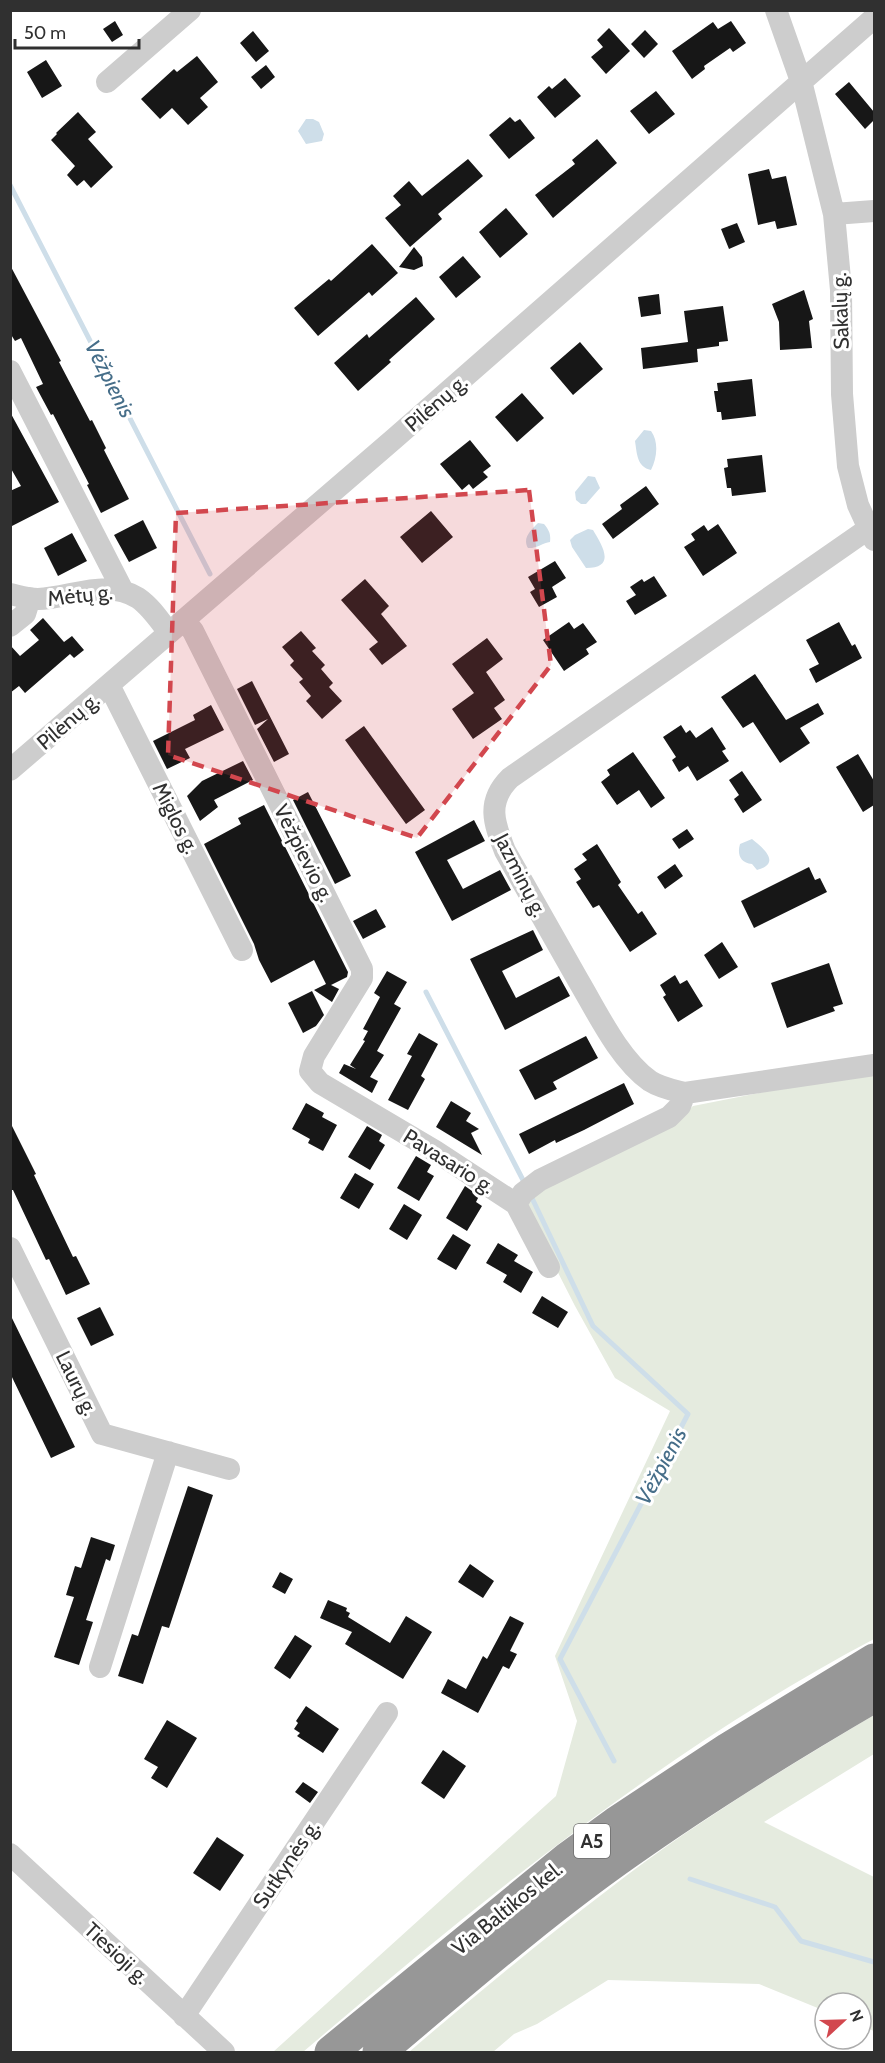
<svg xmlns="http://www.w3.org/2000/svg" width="885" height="2063" font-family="Cabin,sans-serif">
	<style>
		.green { fill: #e5ebdf }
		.water { fill: #cedee9 }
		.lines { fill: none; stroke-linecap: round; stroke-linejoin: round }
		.stream { stroke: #cedee9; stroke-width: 5 }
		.building { fill: #171717 }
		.minor { stroke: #cdcdcd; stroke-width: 22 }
		.highway { stroke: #979797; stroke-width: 33 }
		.marked { fill: #d2474e; fill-opacity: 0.2; stroke: #d2474e; stroke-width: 4.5; stroke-dasharray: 12 8; stroke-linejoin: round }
		.labels { text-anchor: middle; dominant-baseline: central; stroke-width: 6; stroke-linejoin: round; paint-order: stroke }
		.shield { fill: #fff; stroke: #6e6e6e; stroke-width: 1.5 }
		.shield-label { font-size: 20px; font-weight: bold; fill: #303030 }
		.street-label { font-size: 21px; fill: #303030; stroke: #fff }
		.water-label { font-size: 22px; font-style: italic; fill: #466e89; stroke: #fff }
	</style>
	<rect width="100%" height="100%" fill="#fff"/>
	<!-- green -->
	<path class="green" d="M874,1070V1639C666,1749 481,1900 303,2052H273L556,1796L577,1721L555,1656L670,1411L615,1378L575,1306L522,1202L530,1195L671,1126L693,1106Z
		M874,1715V1754L764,1822L874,1877V2031L861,2026V2003H825V2011L759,1984L608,1980L537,2024L514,2034L493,2052H409C474,1996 541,1941 609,1889C692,1824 784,1769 874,1715Z"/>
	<!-- water -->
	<path class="water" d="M306,119H313L319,122L324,134L322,141L306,144L298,131Z
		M644,430L651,431C659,442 657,458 651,470C637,467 637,454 635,441Z
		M588,476L595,477L600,488L586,504H581L576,500L575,492Z
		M538,523L544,524C549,530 551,534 550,542C543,543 535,549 528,548C522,538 531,530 538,523Z
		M588,529L593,530C602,545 617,568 586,568L572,547L570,540L575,535Z
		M752,839C763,848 782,863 757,870L752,864C740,863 737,854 740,844Z"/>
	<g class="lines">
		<!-- stream -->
		<path class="stream" d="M10,185L210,574
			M426,992L524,1182
			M531,1196L593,1326L688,1414L560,1659L614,1761
			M690,1879L775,1907L801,1941L874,1962"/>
	</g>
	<!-- building -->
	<path class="building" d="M115,21L123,35L112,42L103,29Z
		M731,21L746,43L733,52L730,48L704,66L705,69L692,79L672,51L713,22L718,29Z
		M609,28L630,51L606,74L591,57L603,47L597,40Z
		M645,30L658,44L644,58L631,44Z
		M253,31L269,51L256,62L240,43Z
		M197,56L218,82L200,98L208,107L188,125L172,108L160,119L141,99L174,69L177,72Z
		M46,60L62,86L42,98L27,72Z
		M266,65L275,77L261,89L251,77Z
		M565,78L581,96L555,118L537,97L549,86L552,89Z
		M849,82L874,112V120L865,129L835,94Z
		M656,91L675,114L649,134L630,111Z
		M78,112L96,132L88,139L113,167L91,188L84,180L77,186L67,175L75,166L51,140L57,134L56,133Z
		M510,117L515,122L520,119L535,138L509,159L489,135Z
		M597,139L617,163L553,218L535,195L575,164L572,160Z
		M468,159L483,176L438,214L442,219L410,247L385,218L401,205L393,196L409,181L422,196Z
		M769,169L772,179L786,176L797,225L777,229L775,221L758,225L748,174Z
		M506,208L528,234L500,258L479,232Z
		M737,223L745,242L729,249L721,229Z
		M372,244L398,273L372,296L369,292L318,336L294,308L329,279L331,281Z
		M414,247L422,257L423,266L414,270L399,267Z
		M463,256L481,277L456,298L439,277Z
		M10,265L61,361L59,362L90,421L92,420L106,448L104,450L129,499L101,513L87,485L89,484L53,414L51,415L36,387L43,384L21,338L15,341L10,333Z
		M804,290L813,319L809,321L812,348L780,350L779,322L772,304Z
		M659,294L661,314L641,317L638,297Z
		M416,297L435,319L389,360L391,362L358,391L334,363L367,334L369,338Z
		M723,306L728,341L719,342V346L697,349L698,362L643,369L641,348L688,342L684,311Z
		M580,342L603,369L573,395L550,368Z
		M752,379L756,416L722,420L721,412H717L714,391H718L717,383Z
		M522,393L544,418L517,442L495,417Z
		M10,412L59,502L10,527V491L21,486L10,467Z
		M470,440L491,466L483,472L488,477L473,489L469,484L462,490L440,464Z
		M762,455L766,492L732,496L731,488H727L724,468L728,467L727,459Z
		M646,486L659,504L613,539L602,524L622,509L620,505Z
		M431,511L453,537L422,563L400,537Z
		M143,520L157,548L129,562L114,535Z
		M718,524L737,553L703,576L684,547L695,540L691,534L704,525L708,531Z
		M72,533L87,561L58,576L44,548Z
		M555,561L566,578L552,587L557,597L539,607L530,592L535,589L528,577Z
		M654,576L667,596L635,615L626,601L636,595L630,587L642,579L644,582Z
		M365,579L389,606L381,614L407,646L382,665L369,649L378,642L341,600Z
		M43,618L64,642L72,636L84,650L74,658L70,654L25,693L19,686L10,693V645L20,656L39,640L30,630Z
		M569,622L574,629L583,623L597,642L586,649L589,654L564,671L543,640Z
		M839,622L852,646L855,644L862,658L816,683L809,669L819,664L806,640Z
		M301,631L316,648L312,651L325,665L321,669L333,683L329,687L342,701L322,719L306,701L311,696L299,682L303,679L290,665L294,661L282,647Z
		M487,638L503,659L486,672L505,700L494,708L502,719L473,739L452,709L474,693L452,664Z
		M755,674L786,720L818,703L824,714L800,728L810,743L780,763L753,722L743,728L721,697Z
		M252,681L289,754L274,762L257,729L268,719L255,725L237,689Z
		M211,705L224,730L185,749L190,758L167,769L153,741L195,720L193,715Z
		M681,725L686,733L690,730L696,738L712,727L726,749L722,751L729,761L697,781L688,766L679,772L672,760L676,757L663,737Z
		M364,726L425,810L406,824L345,740Z
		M633,752L665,798L651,808L639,790L617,805L601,782L610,775L607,770Z
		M858,754L874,781V805L863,812L836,767Z
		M243,761L253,780L214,800L218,807L200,821L187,796L202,781Z
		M742,771L762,800L743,813L734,799L739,795L729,780Z
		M308,792L351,876L335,884L293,800Z
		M264,805L348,972L347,977L331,985L339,989L332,1002L314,990L326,984L314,960L271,983L259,960L254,944L204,844L241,824L238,818Z
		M474,820L485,841L447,860L463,889L500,870L511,890L452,921L415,852Z
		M687,829L694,839L679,849L672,839Z
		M597,844L621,882L618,885L638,914L642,911L657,934L630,952L599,905L593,908L576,882L581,879L574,869L587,860L582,854Z
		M675,864L683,876L665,889L657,877Z
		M809,867L815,880L820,878L827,892L754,928L741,901Z
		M376,909L386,927L363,939L353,921Z
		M533,930L543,950L502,971L516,998L559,976L570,996L505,1030L470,959Z
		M722,942L738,967L719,979L704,955Z
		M829,963L843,1004L833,1007L835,1011L787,1028L771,983Z
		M387,971L407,982L394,1004L401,1008L377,1051L384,1055L370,1077L378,1081L372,1093L339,1073L344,1064L356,1069L350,1065L365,1041L363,1040L368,1031L363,1029L380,997L374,993Z
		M675,975L680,984L687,980L703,1006L678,1022L663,997L666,995L660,985Z
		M312,991L324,1015L316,1026L303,1033L288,1003Z
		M419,1033L438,1044L421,1076L425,1079L408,1110L388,1100L412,1056L407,1054Z
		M586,1036L598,1058L553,1082L557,1089L535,1100L519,1070Z
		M624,1083L634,1104L584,1130L556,1143L555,1140L529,1154L519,1134Z
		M451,1101L471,1113L466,1121L479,1129L471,1133L482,1155L436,1127Z
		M306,1103L324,1113L322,1117L337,1125L323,1151L308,1143L310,1139L292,1129Z
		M10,1122L36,1174L34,1175L51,1211L73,1257L76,1256L90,1284L66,1295L49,1259L46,1260L13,1190H10Z
		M367,1126L382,1135L379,1141L385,1145L370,1170L348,1157Z
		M416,1156L431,1165L427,1172L434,1176L419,1201L397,1188Z
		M355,1173L374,1184L359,1209L340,1198Z
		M465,1186L479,1196L476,1202L482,1206L467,1231L446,1218Z
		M404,1204L422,1215L407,1240L389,1229Z
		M453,1234L471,1245L456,1270L437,1259Z
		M498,1243L518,1255L514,1261L533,1272L521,1293L503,1282L507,1275L486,1263Z
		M542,1296L568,1312L558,1328L532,1313Z
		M100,1307L114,1335L91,1346L77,1318Z
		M10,1314L75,1447L51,1458L10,1373Z
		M188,1486L213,1495L169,1628L162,1626L143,1684L118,1676L132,1634L138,1636Z
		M91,1537L115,1545L110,1561L106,1559L86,1620L93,1622L79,1665L54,1657L74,1597L66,1595L75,1566L81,1568Z
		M470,1564L494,1581L483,1598L458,1582Z
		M280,1572L293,1579L285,1594L272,1587Z
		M328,1600L347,1608L346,1611L350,1613L348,1617L390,1643L406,1616L432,1632L403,1679L345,1644L352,1632L320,1618Z
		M510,1616L524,1623L510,1651L517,1654L509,1669L503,1666L478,1713L441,1693L448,1679L466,1689L483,1656L487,1659Z
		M295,1635L312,1646L290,1679L274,1668Z
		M306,1706L339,1729L323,1753L297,1736L300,1733L294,1729L298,1723L296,1721Z
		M167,1720L197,1738L167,1788L151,1778L158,1767L144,1759Z
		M443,1750L466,1766L444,1799L421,1783Z
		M303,1782L318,1792L310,1803L295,1792Z
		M217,1837L244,1855L220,1891L193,1873Z"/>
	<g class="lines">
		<!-- minor -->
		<path class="minor" d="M776,10L801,81L834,214L841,290L842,394L848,466L858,505L874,540
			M107,82L190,10
			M834,214L874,211
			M10,371L123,591
			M868,529L510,778C486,802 494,823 505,851C529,894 554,937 578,980C597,1012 619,1059 650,1081C661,1088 673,1090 685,1093L874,1065
			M10,594C19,596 29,599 38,599C71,598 107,578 138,598C151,607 160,621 169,633
			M184,620L193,631L362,969V978L314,1056L310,1071L320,1083L435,1151L516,1204L549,1267
			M10,626L25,614L30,598
			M109,685L242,950
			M10,770L395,438L874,18
			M516,1204L523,1193L540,1180L669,1117L680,1106L685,1093
			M10,1248L102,1434L229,1469
			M100,1667L168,1452
			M10,1854L224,2052
			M184,2016L387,1713"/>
		<!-- highway -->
		<path class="highway" d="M331,2052L568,1858L616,1823L728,1749L874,1660
			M379,2052C460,1984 541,1913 628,1852C707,1796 790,1745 874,1696"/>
	</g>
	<!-- marked area -->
	<path class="marked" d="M529,490L551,665L417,838L168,755L176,513Z"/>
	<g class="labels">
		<!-- shield labels -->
		<rect class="shield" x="574" y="1824" width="36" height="34" rx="4.5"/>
		<g class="shield-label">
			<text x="592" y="1841">A5</text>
		</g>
		<!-- street labels -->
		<g class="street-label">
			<text transform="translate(840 311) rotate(-92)">Sakalų g.</text>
			<text transform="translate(436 403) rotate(-41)">Pilėnų g.</text>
			<text transform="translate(80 595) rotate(-6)">Mėtų g.</text>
			<text transform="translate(68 721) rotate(-41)">Pilėnų g.</text>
			<text transform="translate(176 818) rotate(63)">Miglos g.</text>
			<text transform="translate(304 853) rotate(63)">Vėžpievio g.</text>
			<text transform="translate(521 875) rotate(63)">Jazminų g.</text>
			<text transform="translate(449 1161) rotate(32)">Pavasario g.</text>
			<text transform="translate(77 1383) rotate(64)">Laurų g.</text>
			<text transform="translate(286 1864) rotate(-56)">Sutkynės g.</text>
			<text transform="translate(507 1908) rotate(-39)">Via Baltikos kel.</text>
			<text transform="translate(117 1953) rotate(43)">Tiesioji g.</text>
		</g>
		<!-- water labels -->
		<g class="water-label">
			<text transform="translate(110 379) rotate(63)">Vėžpienis</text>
			<text transform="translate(661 1466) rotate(-62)">Vėžpienis</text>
		</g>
	</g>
	<!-- border -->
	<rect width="885" height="2063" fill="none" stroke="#303030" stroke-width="24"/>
	<!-- north arrow -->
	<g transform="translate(843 2021) rotate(68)"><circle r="28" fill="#ffffff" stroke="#acacac" stroke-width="1.5"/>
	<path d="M0-4.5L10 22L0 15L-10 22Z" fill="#d2474e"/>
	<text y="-9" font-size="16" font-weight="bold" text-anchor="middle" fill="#303030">N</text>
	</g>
	<!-- scale -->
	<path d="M15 39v9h124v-9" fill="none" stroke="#303030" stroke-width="3"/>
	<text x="24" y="39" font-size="18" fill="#303030" stroke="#ffffff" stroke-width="4.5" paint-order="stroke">50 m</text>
</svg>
